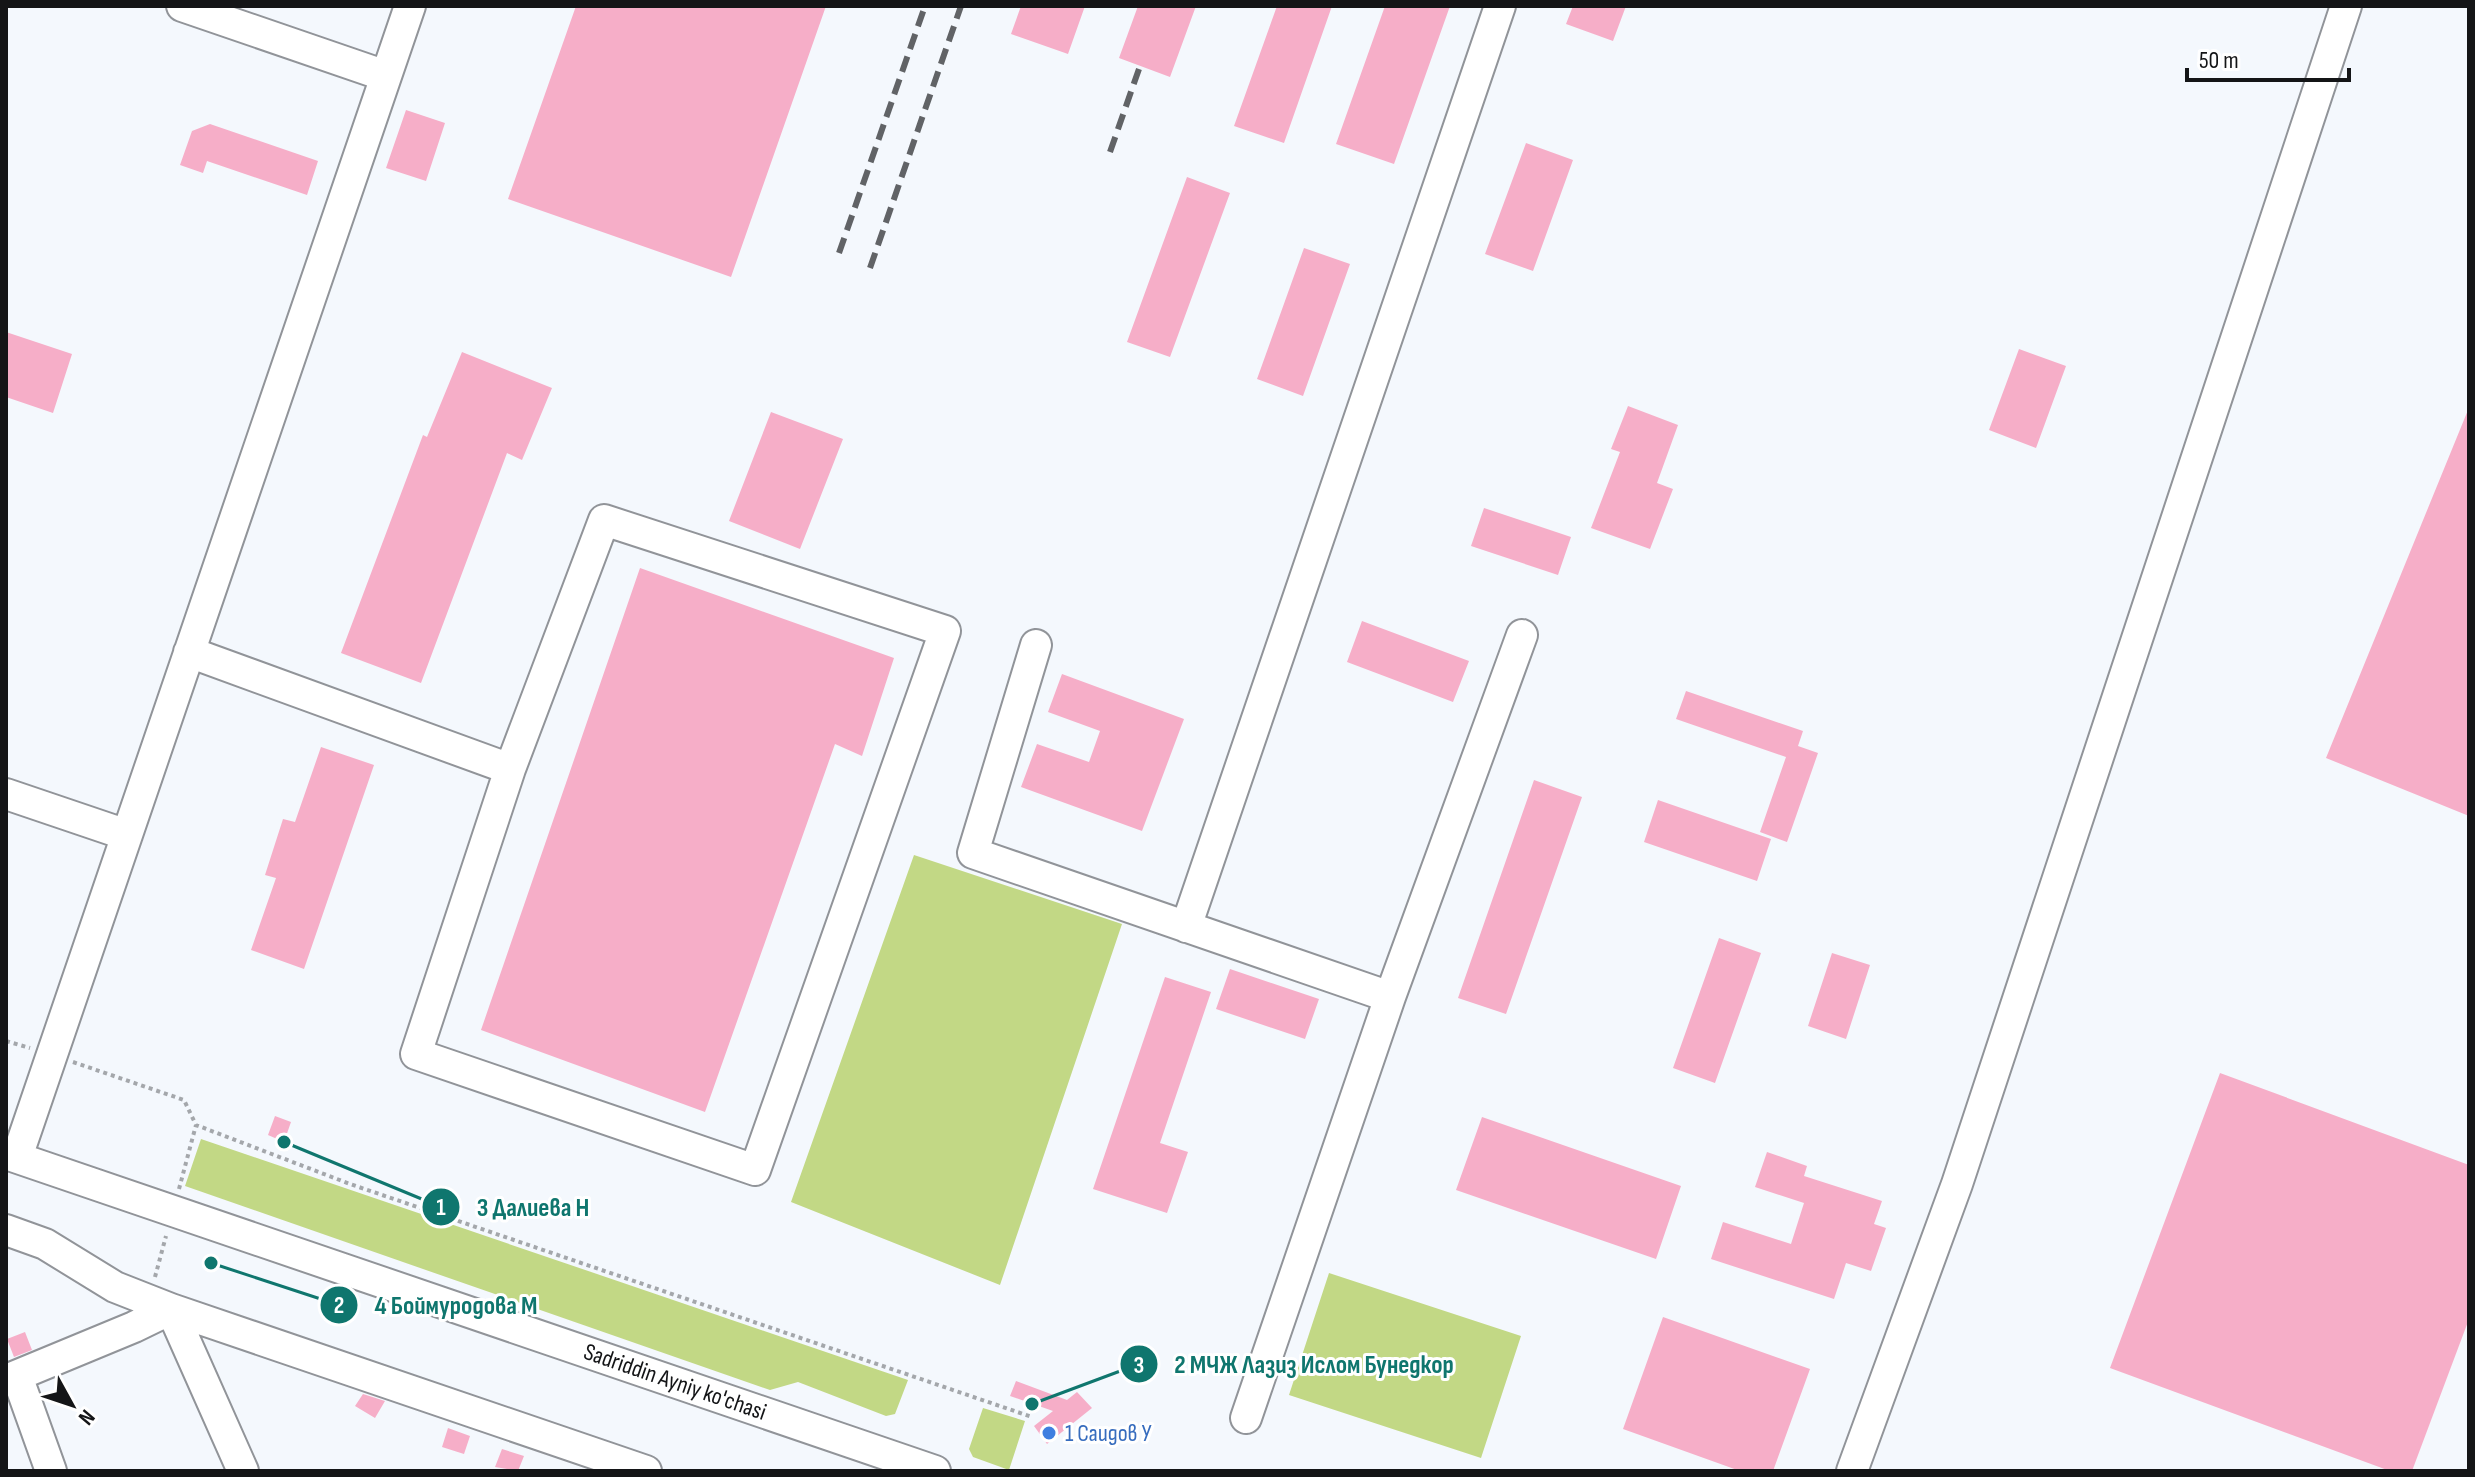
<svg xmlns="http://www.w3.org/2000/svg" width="2475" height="1477" font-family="'Sofia Sans Condensed',sans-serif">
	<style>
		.green { fill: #c2d885 }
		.building { fill: #f6aec8 }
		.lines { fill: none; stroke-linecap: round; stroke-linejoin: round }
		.minor-casing { stroke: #919499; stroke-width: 34 }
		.path { stroke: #a4a7ab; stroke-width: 4; stroke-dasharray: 4 4; stroke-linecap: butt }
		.minor { stroke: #fff; stroke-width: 30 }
		.rail { stroke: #616366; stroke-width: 6; stroke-dasharray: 16 8; stroke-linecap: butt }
		.shop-dot { fill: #3f7fe0; stroke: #fff; stroke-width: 3 }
		.labels { text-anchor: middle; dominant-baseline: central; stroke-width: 6; stroke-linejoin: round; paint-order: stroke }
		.street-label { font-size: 24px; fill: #141517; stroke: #fff }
		.shop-label { font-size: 24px; fill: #366cbe; stroke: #fff; text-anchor: start }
		.leader { fill: none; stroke: #0f766e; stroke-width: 3 }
		.callout-dot { fill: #0f766e; stroke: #fff; stroke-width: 3 }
		.mark-label { font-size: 24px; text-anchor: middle; font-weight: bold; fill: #fff }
		.callout-label { font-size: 26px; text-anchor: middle; font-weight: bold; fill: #0f766e; stroke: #fff; stroke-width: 6; stroke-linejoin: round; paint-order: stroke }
	</style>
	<rect width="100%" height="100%" fill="#f4f8fd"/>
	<!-- green -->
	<path class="green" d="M914,855L1122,924L1000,1285L791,1202Z
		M201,1139L908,1380L895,1414L886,1416L798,1382L770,1390L185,1186Z
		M1329,1273L1521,1336L1481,1458L1289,1395Z
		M983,1408L1025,1421L1009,1470L973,1457L969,1449Z"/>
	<!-- building -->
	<path class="building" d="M576,6H826L731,277L508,199Z
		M1021,6H1085L1068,54L1011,34Z
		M1138,6H1196L1170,77L1119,58Z
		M1277,6H1332L1284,143L1234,126Z
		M1385,6H1450L1394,164L1336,144Z
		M1573,6H1626L1613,41L1566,24Z
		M406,110L445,123L426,181L386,168Z
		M210,124L318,161L307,195L207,161L203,173L180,165L192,131Z
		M1526,143L1573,160L1533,271L1485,254Z
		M1187,177L1230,193L1170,357L1127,342Z
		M1304,248L1350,264L1303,396L1257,379Z
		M6,332L72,354L53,413L6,397Z
		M2019,349L2066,366L2036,448L1989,430Z
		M462,352L552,388L522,460L507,453L421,683L341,653L423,435L427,437Z
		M1628,406L1678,425L1657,483L1673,489L1650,549L1591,528L1620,452L1611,449Z
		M2468,410H2469V816L2326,758Z
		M771,412L843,439L800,549L729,521Z
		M1484,508L1571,537L1558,575L1471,546Z
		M640,568L894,658L862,756L835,744L705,1112L481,1030Z
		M1362,621L1469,661L1453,702L1347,662Z
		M1062,674L1184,719L1142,831L1021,787L1037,744L1089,762L1100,731L1048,712Z
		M1686,691L1803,731L1798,746L1818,753L1787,842L1760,832L1786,757L1676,719Z
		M321,747L374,765L304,969L251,950L276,878L265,875L283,819L295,822Z
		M1534,780L1582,797L1506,1014L1458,998Z
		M1658,800L1771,839L1757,881L1644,842Z
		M1719,938L1761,953L1715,1083L1673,1068Z
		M1832,953L1870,965L1846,1039L1808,1026Z
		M1230,969L1319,999L1305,1039L1216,1009Z
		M1165,977L1211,992L1160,1143L1188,1152L1167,1213L1093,1189Z
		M2220,1073L2469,1165V1319L2412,1471H2390L2110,1368Z
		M275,1116L291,1122L284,1142L268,1135Z
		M1482,1117L1681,1186L1656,1259L1456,1190Z
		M1767,1152L1807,1166L1804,1176L1882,1201L1874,1224L1886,1228L1871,1271L1846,1263L1834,1299L1711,1259L1723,1222L1791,1244L1804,1203L1755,1187Z
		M1663,1317L1810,1369L1773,1471H1740L1623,1429Z
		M25,1332L32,1350L14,1357L7,1339Z
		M1016,1381L1067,1400L1077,1392L1092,1408L1047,1444L1034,1426L1053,1411L1010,1396Z
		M363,1394L385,1401L375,1418L355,1406Z
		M448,1428L470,1436L464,1454L442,1447Z
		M502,1449L524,1456L518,1471L495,1467Z"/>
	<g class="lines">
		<defs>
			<path id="minor" d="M182,6L386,76
				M1036,645L973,853L1390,997
				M189,652L510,769L604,520L945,631L755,1170L416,1054L510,769
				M6,794L127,835
				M1186,927L1500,6
				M6,1154L935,1471
				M17,1157L410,6
				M6,1230L45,1244L115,1287L171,1309L243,1471
				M17,1376L51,1471
				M6,1380L134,1327L171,1309L646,1471
				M1246,1418L1390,997L1522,635
				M1852,1471L1957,1184L2346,6"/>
		</defs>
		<!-- minor casing -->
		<use href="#minor" class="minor-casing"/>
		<!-- path -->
		<path class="path" d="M6,1041L30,1048
			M73,1062L184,1100L196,1125L350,1184L1032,1417
			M179,1189L196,1125
			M155,1277L166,1236"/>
		<!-- minor -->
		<use href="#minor" class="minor"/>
		<!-- rail -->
		<path class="rail" d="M1110,152L1140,66
			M839,253L925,6
			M870,268L961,6"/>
	</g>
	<!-- markers -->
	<circle class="shop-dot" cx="1049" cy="1433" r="8"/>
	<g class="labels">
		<!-- street labels -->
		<g class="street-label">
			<text transform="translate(675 1382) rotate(19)">Sadriddin Ayniy ko'chasi</text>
		</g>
		<!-- shop labels -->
		<g class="shop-label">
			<text x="1065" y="1433">1 Саидов У</text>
		</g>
	</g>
	<!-- callouts -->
	<path class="leader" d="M284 1142L441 1207M211 1263L339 1305M1032 1404L1139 1364"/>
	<g class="callout-dot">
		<circle cx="284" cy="1142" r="8"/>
		<circle cx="211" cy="1263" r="8"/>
		<circle cx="1032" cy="1404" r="8"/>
		<circle cx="441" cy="1207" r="20"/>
		<circle cx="339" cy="1305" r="20"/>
		<circle cx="1139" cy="1364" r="20"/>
	</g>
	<g class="mark-label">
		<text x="441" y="1215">1</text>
		<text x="339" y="1313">2</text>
		<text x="1139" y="1373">3</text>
	</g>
	<g class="callout-label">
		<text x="533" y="1216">3 Далиева Н</text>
		<text x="456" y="1314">4 Боймуродова М</text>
		<text x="1314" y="1373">2 МЧЖ Лазиз Ислом Бунедкор</text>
	</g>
	<!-- border -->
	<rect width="2475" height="1477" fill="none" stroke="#141517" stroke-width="16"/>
	<!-- north arrow -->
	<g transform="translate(72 1405) rotate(130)" stroke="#ffffff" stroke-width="6" paint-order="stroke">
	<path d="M0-6L14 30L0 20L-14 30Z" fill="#141517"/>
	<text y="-12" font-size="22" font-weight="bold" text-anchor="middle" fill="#141517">N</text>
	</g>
	<!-- scale -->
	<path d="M2187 68v12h162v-12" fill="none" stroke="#141517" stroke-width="4"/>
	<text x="2199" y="68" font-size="24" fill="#141517" stroke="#ffffff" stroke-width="6" paint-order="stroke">50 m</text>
</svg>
